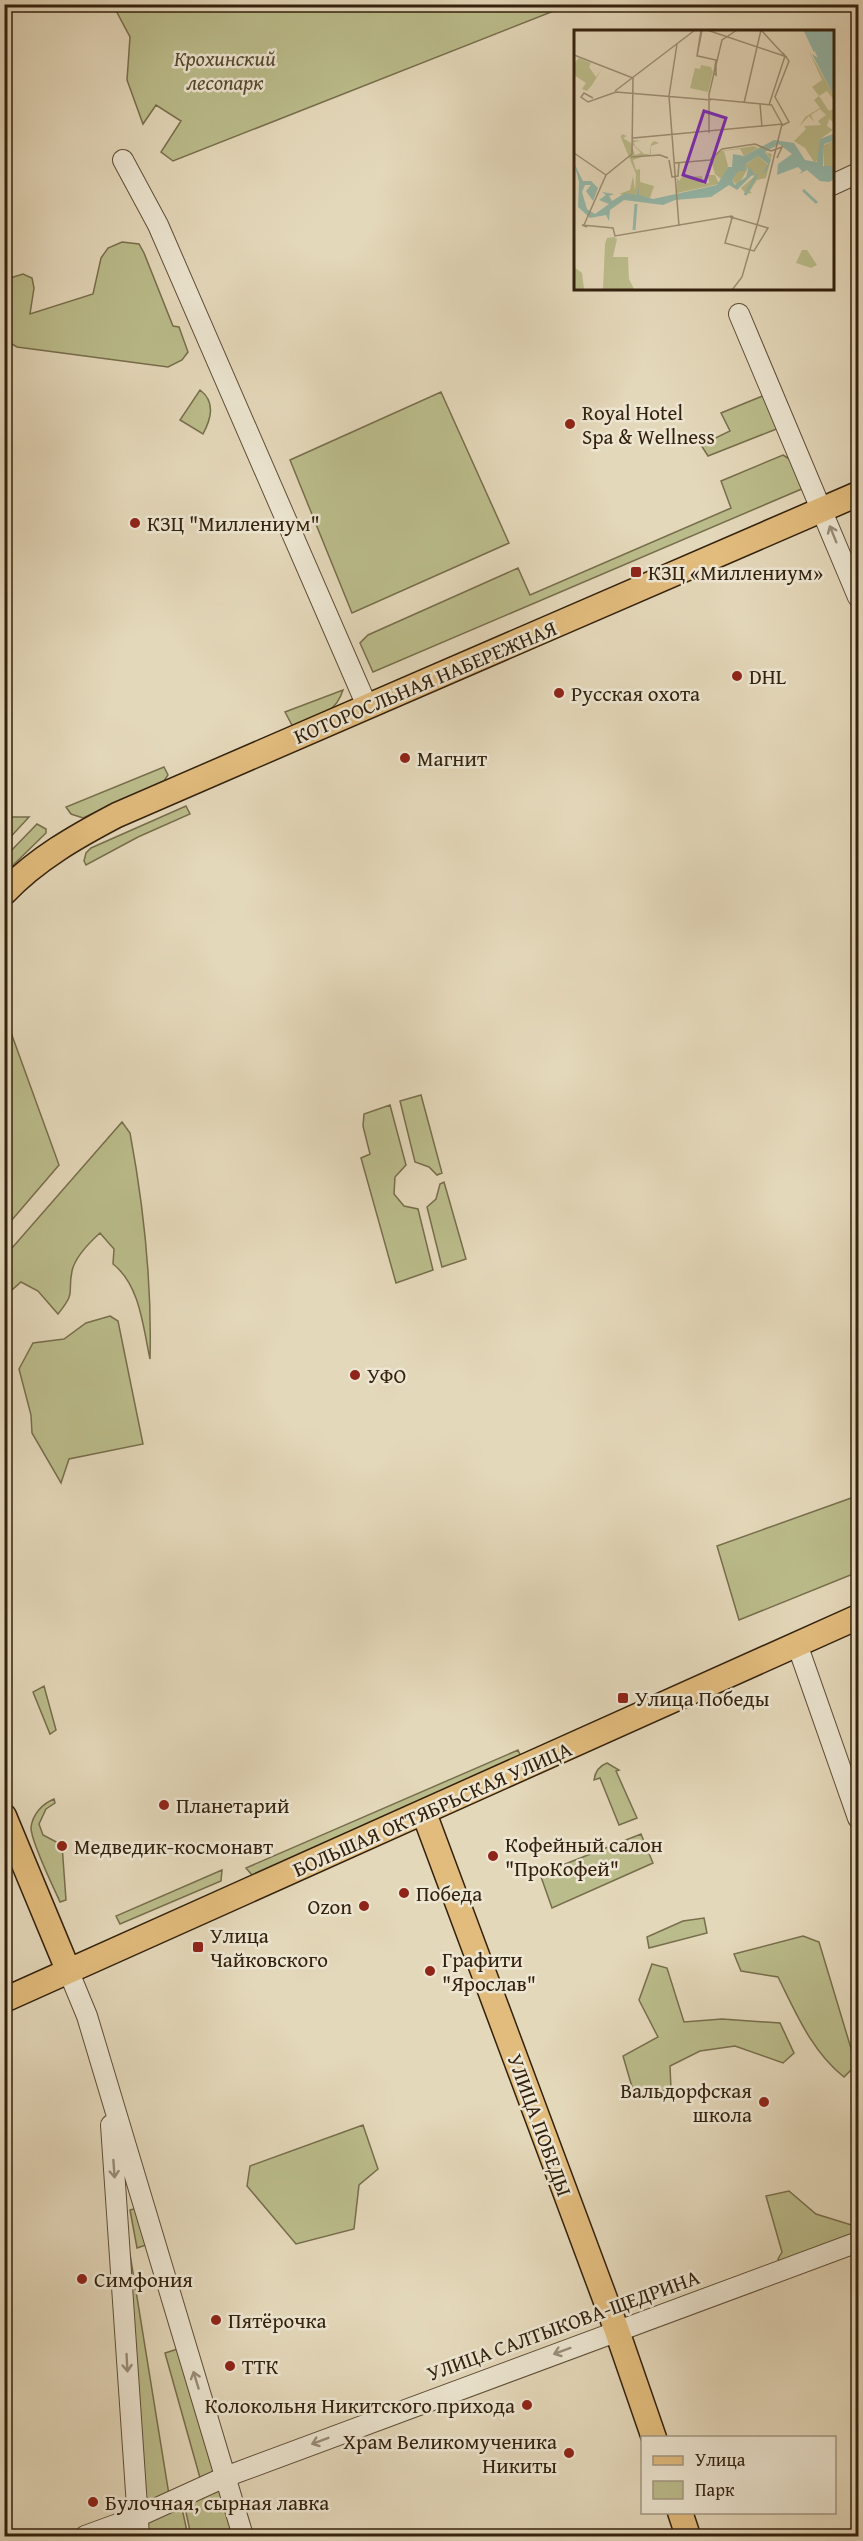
<svg xmlns="http://www.w3.org/2000/svg" width="863" height="2541" font-family="'Gentium Book Plus',serif">
	<style>
		.green { fill: #bbbc8b; stroke: #776e4c; stroke-width: 1.5 }
		.lines { fill: none; stroke-linecap: round; stroke-linejoin: round }
		.minor-casing { stroke: #5f4f38; stroke-width: 22 }
		.major-casing { stroke: #33210d; stroke-width: 27 }
		.minor { stroke: #ede6d2; stroke-width: 20 }
		.major { stroke: #e2bc7d; stroke-width: 24 }
		.oneway { stroke: #998d79 }
		.poi-dot { fill: #8f2418; stroke: #ede6d2; stroke-width: 2 }
		.labels { text-anchor: middle; dominant-baseline: central; stroke-width: 5; stroke-linejoin: round; paint-order: stroke }
		.park-label { font-size: 21px; font-style: italic; fill: #55482c; stroke: #ede6d2 }
		.poi-label { font-size: 21px; fill: #33210d; stroke: #ede6d2; text-anchor: start }
		.street-label { font-size: 21px; fill: #33210d; stroke: #ede6d2 }
		.inset-river { fill: none; stroke: #95baad; stroke-width: 3 }
		.inset-road { fill: none; stroke: #9d8f75; stroke-width: 1.5 }
		.view { fill: #7b2cbf; fill-opacity: 0.15; stroke: #7b2cbf; stroke-width: 3 }
		.inset-edge { fill: none; stroke: #33210d; stroke-width: 3 }
	</style>
	<rect width="100%" height="100%" fill="#e4d8ba"/>
	<filter id="stains"><feTurbulence type="fractalNoise" baseFrequency=".00333" numOctaves="4"/><feColorMatrix values="0 0 0 0 .2 0 0 0 0 .09 0 0 0 0 .02 0 0 0 .5 -.17"/></filter>
	<radialGradient id="worn" r=".72"><stop offset=".6" stop-color="#630" stop-opacity="0"/><stop offset="1" stop-color="#630" stop-opacity=".3"/></radialGradient>
	<!-- green -->
	<path class="green" d="M113,5H569L173,161L161,152L181,121L156,105L143,124L127,80L130,37Z
		M122,242L139,244L144,253L173,326L179,327L188,352L182,360L168,367L17,347L5,340L4,282L7,279L23,274L32,278L34,288L30,314L93,294L101,258L108,248Z
		M200,390C216,402 211,419 203,434L180,420Z
		M441,392L509,543L352,613L290,460Z
		M765,395L779,428L708,456L701,445L730,431L721,413Z
		M783,455L791,460L804,488L373,672L360,643L368,635L518,568L530,595L731,508L721,481Z
		M343,690C335,715 316,717 293,727L285,712Z
		M164,767L168,775L164,781L83,818L71,814L66,807Z
		M186,806L190,814L138,837L86,865L84,861L86,853L91,848Z
		M5,817H29L5,843L4,817Z
		M37,824L46,829V833L5,873V857Z
		M5,1016L59,1165L5,1228H4Z
		M421,1095L442,1173L437,1175L429,1167L415,1162L400,1101Z
		M390,1105L406,1165L395,1177L394,1194L404,1206L418,1209L433,1270L396,1283L361,1158L370,1154L363,1126L364,1114Z
		M122,1122L130,1133C144,1208 152,1283 150,1359C143,1327 140,1285 113,1264L114,1249L100,1233C90,1242 75,1257 72,1271C67,1295 77,1290 58,1314L38,1291L21,1282L5,1296V1256Z
		M444,1182L466,1259L442,1267L427,1207L436,1199L440,1184Z
		M110,1316L118,1321L143,1444L69,1459L61,1483L32,1433L31,1415L19,1369L33,1343L64,1339L86,1323Z
		M854,1497L858,1508V1572L739,1620L717,1546Z
		M44,1686L56,1730L50,1734L33,1692Z
		M518,1750L522,1759L252,1875L246,1868Z
		M607,1763L619,1770L616,1771L637,1818L619,1825L600,1778L594,1780C595,1772 599,1766 607,1763Z
		M54,1799L55,1803L46,1809L39,1824L43,1835L62,1845L66,1900L60,1902C54,1888 30,1840 31,1827C33,1814 42,1804 54,1799Z
		M641,1834L653,1863L552,1908L540,1874Z
		M222,1870L221,1881L120,1924L116,1916Z
		M704,1918L707,1933L649,1948L647,1937L683,1921Z
		M803,1936L819,1942L856,2065L844,2077C812,2052 796,2013 778,1977L741,1971L734,1954Z
		M652,1964L667,1968L684,2022L722,2019L780,2023L794,2053L783,2063L735,2046L700,2051L670,2066L671,2089L635,2097L623,2056L658,2037L639,2000Z
		M363,2125L378,2169L359,2185L354,2229L296,2244L247,2186L250,2166Z
		M789,2191L816,2214L858,2227V2237L781,2266L778,2259L782,2252L766,2196Z
		M141,2207L152,2243L137,2248L130,2210Z
		M130,2254L170,2501L138,2515L122,2256Z
		M184,2347L223,2476L202,2485L165,2353Z
		M224,2479L239,2536H191L183,2498Z
		M180,2499L188,2536H141L138,2518Z"/>
	<g class="lines">
		<defs>
			<path id="minor" d="M123,160L158,225L367,706
				M832,185L858,173
				M739,314L858,597
				M797,1644L858,1818
				M68,1970L87,2016L243,2536
				M111,2125L139,2536
				M85,2536L137,2517L225,2477L858,2242"/>
			<path id="major" d="M4,893C36,859 77,836 117,815L858,494
				M424,1813L617,2331L654,2438
				M4,1816L68,1970
				M4,2000L858,1617
				M680,2512L688,2536"/>
		</defs>
		<!-- minor casing -->
		<use href="#minor" class="minor-casing"/>
		<!-- major casing -->
		<use href="#major" class="major-casing"/>
		<!-- minor -->
		<use href="#minor" class="minor"/>
		<!-- major -->
		<use href="#major" class="major"/>
	</g>
	<!-- one-way arrows -->
	<defs><path id="oneway-shaft" d="M-6 0H5M1.5-3L5.5 0L1.5 3" fill="none" stroke-width="1.6" stroke-linecap="round" stroke-linejoin="round" transform="scale(1.5)"/></defs>
	<g class="oneway">
		<use href="#oneway-shaft" transform="translate(833 534) rotate(-112)"/>
		<use href="#oneway-shaft" transform="translate(114 2169) rotate(86)"/>
		<use href="#oneway-shaft" transform="translate(562 2351) rotate(160)"/>
		<use href="#oneway-shaft" transform="translate(127 2363) rotate(87)"/>
		<use href="#oneway-shaft" transform="translate(196 2380) rotate(-107)"/>
		<use href="#oneway-shaft" transform="translate(320 2441) rotate(159)"/>
	</g>
	<!-- markers -->
	<g class="poi-dot">
		<circle cx="570" cy="424" r="6"/>
		<circle cx="135" cy="523" r="6"/>
		<rect x="630" y="566" width="12" height="12" rx="3"/>
		<circle cx="737" cy="676" r="6"/>
		<circle cx="559" cy="693" r="6"/>
		<circle cx="405" cy="758" r="6"/>
		<circle cx="355" cy="1375" r="6"/>
		<rect x="617" y="1692" width="12" height="12" rx="3"/>
		<circle cx="164" cy="1805" r="6"/>
		<circle cx="62" cy="1846" r="6"/>
		<circle cx="493" cy="1856" r="6"/>
		<circle cx="404" cy="1893" r="6"/>
		<circle cx="364" cy="1906" r="6"/>
		<rect x="192" y="1941" width="12" height="12" rx="3"/>
		<circle cx="430" cy="1971" r="6"/>
		<circle cx="764" cy="2102" r="6"/>
		<circle cx="82" cy="2279" r="6"/>
		<circle cx="216" cy="2320" r="6"/>
		<circle cx="230" cy="2366" r="6"/>
		<circle cx="527" cy="2405" r="6"/>
		<circle cx="569" cy="2453" r="6"/>
		<circle cx="93" cy="2502" r="6"/>
	</g>
	<g class="labels">
		<!-- park labels -->
		<g class="park-label">
			<text x="225" y="58">Крохинский<tspan x="225" dy="24">лесопарк</tspan></text>
		</g>
		<!-- poi labels -->
		<g class="poi-label">
			<text x="582" y="412">Royal Hotel<tspan x="582" dy="24">Spa &amp; Wеllness</tspan></text>
			<text x="147" y="523">КЗЦ "Миллениум"</text>
			<text x="648" y="572">КЗЦ «Миллениум»</text>
			<text x="749" y="676">DHL</text>
			<text x="571" y="693">Русская охота</text>
			<text x="417" y="758">Магнит</text>
			<text x="367" y="1375">УФО</text>
			<text x="635" y="1698">Улица Победы</text>
			<text x="176" y="1805">Планетарий</text>
			<text x="505" y="1844">Кофейный салон<tspan x="505" dy="24">"ПроКофей"</tspan></text>
			<text x="74" y="1846">Медведик-космонавт</text>
			<text x="416" y="1893">Победа</text>
			<text x="352" y="1906" text-anchor="end">Ozon</text>
			<text x="210" y="1935">Улица<tspan x="210" dy="24">Чайковского</tspan></text>
			<text x="442" y="1959">Графити<tspan x="442" dy="24">"Ярослав"</tspan></text>
			<text x="752" y="2090" text-anchor="end">Вальдорфская<tspan x="752" dy="24">школа</tspan></text>
			<text x="94" y="2279">Симфония</text>
			<text x="228" y="2320">Пятёрочка</text>
			<text x="242" y="2366">ТТК</text>
			<text x="515" y="2405" text-anchor="end">Колокольня Никитского прихода</text>
			<text x="557" y="2441" text-anchor="end">Храм Великомученика<tspan x="557" dy="24">Никиты</tspan></text>
			<text x="105" y="2502">Булочная, сырная лавка</text>
		</g>
		<!-- street labels -->
		<g class="street-label">
			<text transform="translate(425 682) rotate(-23)">КОТОРОСЛЬНАЯ НАБЕРЕЖНАЯ</text>
			<text transform="translate(432 1809) rotate(-24)">БОЛЬШАЯ ОКТЯБРЬСКАЯ УЛИЦА</text>
			<text transform="translate(540 2125) rotate(70)">УЛИЦА ПОБЕДЫ</text>
			<text transform="translate(563 2325) rotate(-20)">УЛИЦА САЛТЫКОВА-ЩЕДРИНА</text>
		</g>
	</g>
	<!-- overview -->
	<g transform="translate(574 30)">
		<rect width="260" height="260" fill="#e4d8ba"/>
		<path d="M235,21L259,64V69L253,61L245,66L255,81L259,79V92L255,89L253,96L259,100L246,109L245,130L240,132L231,118L220,111L232,99L230,96L247,95L244,91L252,85L246,79L237,85L240,92L235,86L225,97L231,87L246,78L240,70L245,66L238,57L248,50ZM5,28L17,33L15,37L22,47L29,37L18,55L13,61L8,59L12,53L0,45V33ZM127,35L137,37L139,42L134,62L116,58L121,38L126,39ZM45,103L47,107L48,104L53,106L49,108L57,113L61,125L67,123L59,115V110L67,111L60,112L61,116L70,124H76L77,114L80,111L85,113L77,116V124L59,130L62,140L66,139V152L80,156L76,168L45,164L56,160L59,146L61,161L62,144ZM259,111V136L250,138V115ZM180,116L184,118L170,126L166,119L150,121L154,136L151,145L147,149L141,144L137,130L147,121ZM192,122L198,124L192,148L183,150L176,161L178,163L172,164L167,158L181,146L174,138L164,156L158,150L164,140L184,126L194,135L191,141L197,130ZM134,145H141L145,154L103,163V148L105,151L108,147L128,146L129,154L135,153ZM40,207L43,209L39,227H54L55,249L60,259H29L31,214L33,208ZM228,220H233L243,235L237,238L222,233ZM0,237L8,243L10,259H0Z" fill="#bbbc8b"/>
		<path d="M230,0H259V64L238,24L244,28ZM259,104V111L250,114L249,136H259V150L255,152L246,151L233,140L225,144L228,141L224,137L203,145L204,134L218,124L205,114L191,122L197,130L192,142L177,146L163,160L155,155L137,167L101,170L89,175L50,170L36,180L35,191L32,185L16,188L4,177L5,152L0,133L9,151H17L24,158L19,171L12,161L17,155H11L8,162L13,179L21,184L35,174L25,170L32,165L28,162L40,164L35,166L38,171L51,163L63,165L65,157V165L79,169L143,155L154,137H158L159,124L170,126L200,110L220,113L231,130L243,132L246,109ZM184,126L194,134L190,141L182,146L175,136L172,147L161,155L158,150L164,141H171L172,134Z" fill="#95baad" fill-rule="evenodd"/>
		<path class="inset-river" d="M231,0L241,21M229,160L243,173M171,165L182,146M60,200L62,174"/>
		<path class="inset-road" d="M127,0L123,26H124L142,30L140,43L142,45V30L123,26L128,0M133,0L213,27M187,0L210,25M103,14L95,66L105,196M0,25L59,48L58,124L32,145L10,195M41,61L121,0M19,68L10,63L7,67L14,72L42,62L137,70M136,69L197,75M170,73L187,0M186,74L188,97M197,74L208,94M195,75L211,26M207,96L215,92L201,67L215,31L209,23M135,103V64L148,10L163,0M59,108L209,94M0,123L32,145M57,127L86,125L94,128M95,130L98,147L104,146L105,133M101,133L136,130L148,119L181,114L197,121L208,117L203,128M156,187L158,188H160L194,198L180,221L151,213L158,188H159V187L158,186M13,197L8,195L39,198L41,206L158,186M158,260L168,247L185,188L208,94"/>
		<path class="view" d="M130,81L152,88L131,152L109,145Z"/>
		<rect width="260" height="260" class="inset-edge"/>
	</g>
	<!-- margin -->
	<rect width="863" height="2541" fill="none" stroke="#e4d8ba" stroke-width="24"/>
	<rect x="6" y="6" width="851" height="2529" fill="none" stroke="#33210d" stroke-width="3"/>
	<rect x="12" y="12" width="839" height="2517" fill="none" stroke="#33210d" stroke-width="1.5"/>
	<!-- legend -->
	<rect x="641" y="2436" width="195" height="78" fill="#ede6d2" stroke="#a39783" stroke-width="1.5"/>
	<rect x="653" y="2456" width="30" height="9" fill="#e2bc7d" stroke="#a39783" stroke-width="1.5"/>
	<text x="695" y="2466" font-size="18" fill="#33210d">Улица</text>
	<rect x="653" y="2481" width="30" height="18" fill="#bbbc8b" stroke="#a39783" stroke-width="1.5"/>
	<text x="695" y="2496" font-size="18" fill="#33210d">Парк</text>
	<rect width="100%" height="100%" filter="url(#stains)"/>
	<rect width="100%" height="100%" fill="url(#worn)"/>
</svg>
